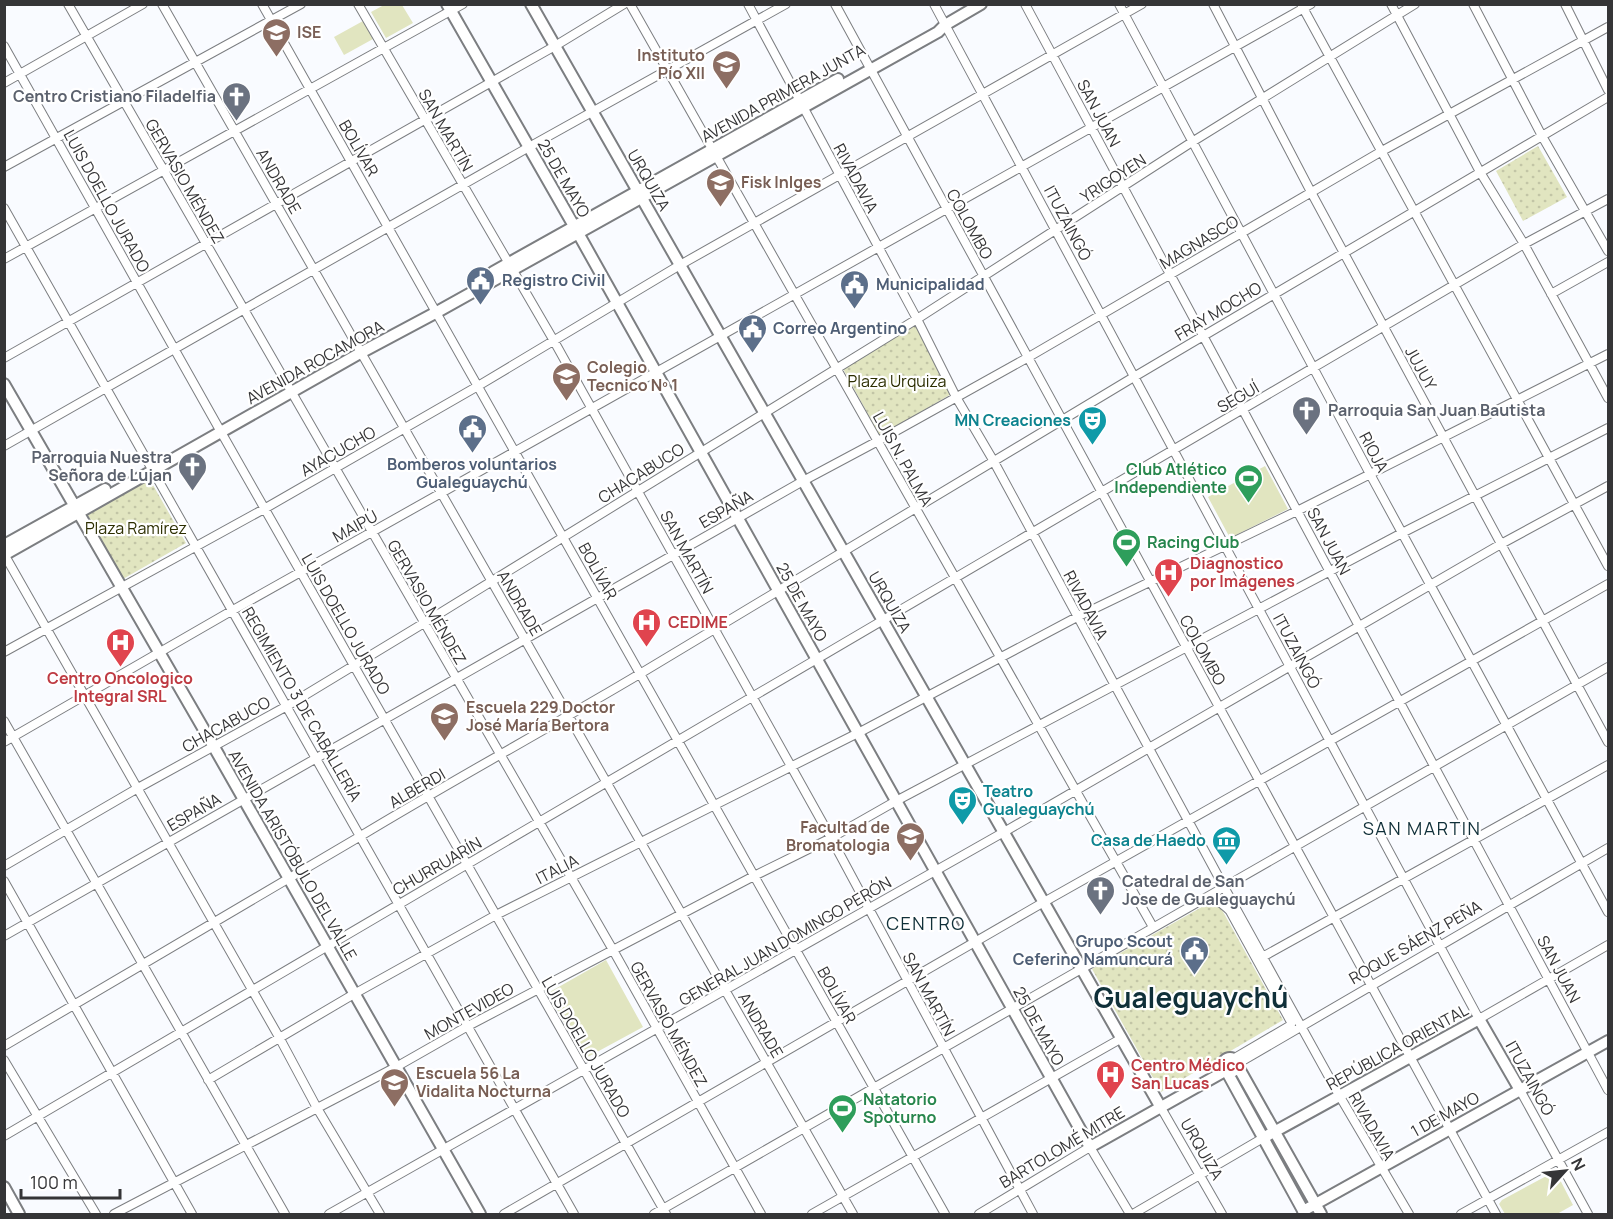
<svg xmlns="http://www.w3.org/2000/svg" width="1613" height="1219" font-family="Manrope,sans-serif">
	<style>
		.grass { fill: url(#grass-dots) }
		.pitch { fill: #e1e5c0 }
		.lines { fill: none; stroke-linecap: round; stroke-linejoin: round }
		.street-casing { stroke: #7c7e81; stroke-width: 10 }
		.secondary-casing { stroke: #7c7e81; stroke-width: 14 }
		.street { stroke: #fff; stroke-width: 8 }
		.secondary { stroke: #fff; stroke-width: 10 }
		.labels { text-anchor: middle; dominant-baseline: central; stroke-width: 4.5; stroke-linejoin: round; paint-order: stroke }
		.education-label { font-size: 16px; font-weight: bold; fill: #785e54; stroke: #fff; text-anchor: start }
		.street-label { font-size: 16px; fill: #353537; stroke: #fff }
		.worship-label { font-size: 16px; font-weight: bold; fill: #5b616d; stroke: #fff; text-anchor: end }
		.service-label { font-size: 16px; font-weight: bold; fill: #4e5e75; stroke: #fff; text-anchor: start }
		.park-label { font-size: 16px; fill: #2c2e00; stroke: #fff }
		.culture-label { font-size: 16px; font-weight: bold; fill: #0d838f; stroke: #fff; text-anchor: end }
		.leisure-label { font-size: 16px; font-weight: bold; fill: #27864d; stroke: #fff; text-anchor: start }
		.health-label { font-size: 16px; font-weight: bold; fill: #be3a42; stroke: #fff; text-anchor: start }
		.neighbourhood-label { font-size: 18px; letter-spacing: 1.5px; fill: #103039; stroke: #fff }
		.town-label { font-size: 28px; font-weight: bold; fill: #103039; stroke: #fff }
	</style>
	<defs>
		<pattern id="grass-dots" width="8" height="8" patternUnits="userSpaceOnUse" patternTransform="scale(1.5)"><rect width="8" height="8" fill="#e1e5c0"/><path d="M2 2h.1M6 6h.1" fill="none" stroke="#c2c5a6" stroke-width="1.8" stroke-linecap="round"/></pattern>
	</defs>
	<rect width="100%" height="100%" fill="#f9fbff"/>
	<!-- grass -->
	<path class="grass" d="M1538,146L1567,197L1523,221L1496,171Z
		M915,324L953,393L880,436L842,367Z
		M149,478L186,543L123,579L87,514Z
		M1216,899L1283,1020L1161,1092L1092,969Z"/>
	<!-- pitch -->
	<path class="pitch" d="M384,5H402L413,23L386,38L371,12Z
		M363,21L373,39L344,55L334,37Z
		M1265,466L1288,509L1230,538L1208,497Z
		M606,960L643,1027L584,1059L548,993Z
		M1552,1173L1557,1174L1573,1205L1557,1214H1505L1499,1204L1502,1200Z"/>
	<g class="lines">
		<defs>
			<path id="street" d="M68,4L613,950L761,1214
				M162,4L853,1214
				M262,4L945,1214
				M358,4L554,341L831,838L1033,1214
				M630,4L1153,927
				M748,4L917,319L956,397L993,460L1224,887L1339,1095L1409,1214
				M835,4L1496,1214
				M934,4L1479,1019L1608,945
				M1025,4L1608,1090
				M1119,4L1370,474L1608,912
				M1213,4L1311,192L1608,742
				M1391,4L1480,172L1524,244L1608,398
				M1473,4L1542,136L1608,251
				M1565,4L1608,90
				M1302,6L1608,566
				M4,46L221,432L666,1214
				M4,83L143,4
				M4,167L301,4
				M4,208L574,1214
				M4,259L463,4
				M1551,294L1608,262
				M4,358L555,46L624,4
				M4,446L529,147L786,4
				M4,554L279,1037L317,1108L380,1214
				M4,652L264,509L478,386L680,265L1142,4
				M4,721L285,1214
				M4,742L233,610L1311,4
				M4,866L138,788L287,706L424,623L917,319L1192,142L1415,4
				M4,881L192,1214
				M1205,899C1216,899 1222,903 1230,911L1291,1022V1025L1233,1059
				M4,936L803,481L878,441L1027,358L1382,151L1608,27
				M1257,960L1608,765
				M4,1046C123,977 241,907 359,837C453,780 549,728 643,672C963,478 1285,286 1608,97
				M4,1060L96,1214
				M1237,1064L1608,848
				M208,1080L354,994L496,915L858,733L1077,617L1297,511L1608,354
				M1520,1090L1588,1214
				M1160,1106L1222,1214
				M4,1136L1524,244L1608,199
				M114,1214L396,1067L468,1026L754,876L831,838L896,801L1402,533L1608,428
				M329,1214L1004,832L1501,544L1608,486
				M504,1214L1044,902L1608,584
				M654,1214L1608,667
				M812,1214L1122,1038
				M979,1214L1090,1147L1130,1214
				M1133,1214L1263,1138
				M1461,1214L1608,1132"/>
			<path id="secondary" d="M447,4L578,233L1090,1147L1225,1071
				M531,4L1160,1106
				M493,272L838,79
				M4,384L214,747L480,1214
				M4,545L105,489
				M4,555L362,352L437,312L938,32L945,25L981,4
				M1223 1065a7 7 0 1 1 14 0a7 7 0 1 1-14 0Z
				M1237,1065L1321,1214
				M1227,1072L1305,1214
				M1263,1138L1479,1019L1520,1090
				M4,1187L19,1214
				M1303,1211L1608,1041"/>
		</defs>
		<!-- street casing -->
		<use href="#street" class="street-casing"/>
		<!-- secondary casing -->
		<use href="#secondary" class="secondary-casing"/>
		<!-- street -->
		<use href="#street" class="street"/>
		<!-- secondary -->
		<use href="#secondary" class="secondary"/>
	</g>
	<!-- icons -->
	<defs>
		<symbol id="university-pin" viewBox="-11 -11 22 30"><path d="M0 17L-7.5 6A9.5 9.5 0 1 1 7.5 6Z" fill="#8d6e63" stroke="#fff"/><path d="M0-5L7-2L0 1L-7-2ZM-4 1L0 2.5L4 1V4Q0 6-4 4Z" fill="#fff"/></symbol>
		<symbol id="school-pin" viewBox="-11 -11 22 30"><path d="M0 17L-7.5 6A9.5 9.5 0 1 1 7.5 6Z" fill="#8d6e63" stroke="#fff"/><path d="M0-5L7-2L0 1L-7-2ZM-4 1L0 2.5L4 1V4Q0 6-4 4Z" fill="#fff"/></symbol>
		<symbol id="church-pin" viewBox="-11 -11 22 30"><path d="M0 17L-7.5 6A9.5 9.5 0 1 1 7.5 6Z" fill="#6b7280" stroke="#fff"/><path d="M-1.2-6h2.4v3.5h3.3v2.4h-3.3V6h-2.4V-.1h-3.3v-2.4h3.3Z" fill="#fff"/></symbol>
		<symbol id="civic-pin" viewBox="-11 -11 22 30"><path d="M0 17L-7.5 6A9.5 9.5 0 1 1 7.5 6Z" fill="#5c6f8a" stroke="#fff"/><path d="M-.6-6.5H3V-4.5H.6V-3L4-1V1h2V6H-6V1h2V-1L-.6-3ZM-1.2 2.5V6h2.4V2.5Z" fill="#fff"/></symbol>
		<symbol id="theatre-pin" viewBox="-11 -11 22 30"><path d="M0 17L-7.5 6A9.5 9.5 0 1 1 7.5 6Z" fill="#0f9aa8" stroke="#fff"/><path d="M-5-5.5Q0-4 5-5.5V0Q5 5 0 6Q-5 5-5 0ZM-3.3-2.5H-1v1.5H-3.3ZM1-2.5H3.3v1.5H1ZM-2.8 1Q0 5.5 2.8 1Z" fill="#fff"/></symbol>
		<symbol id="stadium-pin" viewBox="-11 -11 22 30"><path d="M0 17L-7.5 6A9.5 9.5 0 1 1 7.5 6Z" fill="#2e9e5b" stroke="#fff"/><path d="M0-5a6.5 5 0 1 0 0 10a6.5 5 0 1 0 0-10ZM-3.5-1.8h7v3.6h-7Z" fill="#fff"/></symbol>
		<symbol id="hospital-pin" viewBox="-11 -11 22 30"><path d="M0 17L-7.5 6A9.5 9.5 0 1 1 7.5 6Z" fill="#e0444e" stroke="#fff"/><path d="M-5-5h3v3.5h4V-5h3V5h-3V1.5h-4V5h-3Z" fill="#fff"/></symbol>
		<symbol id="museum-pin" viewBox="-11 -11 22 30"><path d="M0 17L-7.5 6A9.5 9.5 0 1 1 7.5 6Z" fill="#0f9aa8" stroke="#fff"/><path d="M0-6L6-3V-2H-6V-3ZM-5-1h2V3h-2ZM-1-1h2V3h-2ZM3-1h2V3H3ZM-6 4H6V6H-6Z" fill="#fff"/></symbol>
	</defs>
	<g fill-rule="evenodd">
		<use href="#university-pin" x="260" y="16" width="33" height="45"/>
		<use href="#school-pin" x="710" y="48" width="33" height="45"/>
		<use href="#church-pin" x="220" y="80" width="33" height="45"/>
		<use href="#university-pin" x="704" y="166" width="33" height="45"/>
		<use href="#civic-pin" x="464" y="264" width="33" height="45"/>
		<use href="#civic-pin" x="838" y="268" width="33" height="45"/>
		<use href="#civic-pin" x="736" y="312" width="33" height="45"/>
		<use href="#school-pin" x="550" y="360" width="33" height="45"/>
		<use href="#church-pin" x="1290" y="394" width="33" height="45"/>
		<use href="#theatre-pin" x="1076" y="404" width="33" height="45"/>
		<use href="#civic-pin" x="456" y="412" width="33" height="45"/>
		<use href="#church-pin" x="176" y="450" width="33" height="45"/>
		<use href="#stadium-pin" x="1232" y="462" width="33" height="45"/>
		<use href="#stadium-pin" x="1110" y="526" width="33" height="45"/>
		<use href="#hospital-pin" x="1152" y="556" width="33" height="45"/>
		<use href="#hospital-pin" x="630" y="606" width="33" height="45"/>
		<use href="#hospital-pin" x="104" y="626" width="33" height="45"/>
		<use href="#school-pin" x="428" y="700" width="33" height="45"/>
		<use href="#theatre-pin" x="946" y="784" width="33" height="45"/>
		<use href="#university-pin" x="894" y="820" width="33" height="45"/>
		<use href="#museum-pin" x="1210" y="824" width="33" height="45"/>
		<use href="#church-pin" x="1084" y="874" width="33" height="45"/>
		<use href="#civic-pin" x="1178" y="934" width="33" height="45"/>
		<use href="#hospital-pin" x="1094" y="1058" width="33" height="45"/>
		<use href="#school-pin" x="378" y="1066" width="33" height="45"/>
		<use href="#stadium-pin" x="826" y="1092" width="33" height="45"/>
	</g>
	<g class="labels">
		<!-- education labels -->
		<g class="education-label">
			<text x="297" y="32">ISE</text>
			<text x="705" y="55" text-anchor="end">Instituto<tspan x="705" dy="18">Pío XII</tspan></text>
			<text x="741" y="182">Fisk Inlges</text>
			<text x="587" y="367">Colegio<tspan x="587" dy="18">Tecnico Nº 1</tspan></text>
			<text x="466" y="707">Escuela 229 Doctor<tspan x="466" dy="18">José María Bertora</tspan></text>
			<text x="890" y="827" text-anchor="end">Facultad de<tspan x="890" dy="18">Bromatologia</tspan></text>
			<text x="416" y="1073">Escuela 56 La<tspan x="416" dy="18">Vidalita Nocturna</tspan></text>
		</g>
		<!-- street labels -->
		<g class="street-label">
			<text transform="translate(783 93) rotate(-29)">AVENIDA PRIMERA JUNTA</text>
			<text transform="translate(1099 113) rotate(62)">SAN JUAN</text>
			<text transform="translate(446 130) rotate(60)">SAN MARTÍN</text>
			<text transform="translate(359 148) rotate(60)">BOLÍVAR</text>
			<text transform="translate(564 178) rotate(60)">25 DE MAYO</text>
			<text transform="translate(856 178) rotate(62)">RIVADAVIA</text>
			<text transform="translate(1113 178) rotate(-33)">YRIGOYEN</text>
			<text transform="translate(649 180) rotate(60)">URQUIZA</text>
			<text transform="translate(185 181) rotate(60)">GERVASIO MÉNDEZ</text>
			<text transform="translate(279 181) rotate(60)">ANDRADE</text>
			<text transform="translate(107 201) rotate(61)">LUIS DOELLO JURADO</text>
			<text transform="translate(1068 223) rotate(62)">ITUZAINGÓ</text>
			<text transform="translate(970 224) rotate(61)">COLOMBO</text>
			<text transform="translate(1199 242) rotate(-31)">MAGNASCO</text>
			<text transform="translate(1218 311) rotate(-31)">FRAY MOCHO</text>
			<text transform="translate(315 362) rotate(-29)">AVENIDA ROCAMORA</text>
			<text transform="translate(1421 368) rotate(61)">JUJUY</text>
			<text transform="translate(1238 397) rotate(-30)">SEGUÍ</text>
			<text transform="translate(338 451) rotate(-30)">AYACUCHO</text>
			<text transform="translate(1374 452) rotate(62)">RIOJA</text>
			<text transform="translate(903 459) rotate(61)">LUIS N. PALMA</text>
			<text transform="translate(641 473) rotate(-32)">CHACABUCO</text>
			<text transform="translate(726 509) rotate(-30)">ESPAÑA</text>
			<text transform="translate(355 526) rotate(-29)">MAIPÚ</text>
			<text transform="translate(1329 541) rotate(62)">SAN JUAN</text>
			<text transform="translate(687 552) rotate(61)">SAN MARTÍN</text>
			<text transform="translate(598 571) rotate(61)">BOLÍVAR</text>
			<text transform="translate(427 602) rotate(60)">GERVASIO MÉNDEZ</text>
			<text transform="translate(802 602) rotate(61)">25 DE MAYO</text>
			<text transform="translate(890 602) rotate(60)">URQUIZA</text>
			<text transform="translate(520 603) rotate(60)">ANDRADE</text>
			<text transform="translate(1086 605) rotate(62)">RIVADAVIA</text>
			<text transform="translate(346 624) rotate(60)">LUIS DOELLO JURADO</text>
			<text transform="translate(1203 650) rotate(61)">COLOMBO</text>
			<text transform="translate(1297 651) rotate(62)">ITUZAINGÓ</text>
			<text transform="translate(302 704) rotate(60)">REGIMIENTO 3 DE CABALLERÍA</text>
			<text transform="translate(226 724) rotate(-29)">CHACABUCO</text>
			<text transform="translate(417 788) rotate(-30)">ALBERDI</text>
			<text transform="translate(194 812) rotate(-30)">ESPAÑA</text>
			<text transform="translate(293 855) rotate(60)">AVENIDA ARISTÓBULO DEL VALLE</text>
			<text transform="translate(437 866) rotate(-30)">CHURRUARÍN</text>
			<text transform="translate(557 869) rotate(-27)">ITALIA</text>
			<text transform="translate(785 941) rotate(-30)">GENERAL JUAN DOMINGO PERÓN</text>
			<text transform="translate(1415 942) rotate(-30)">ROQUE SÁENZ PEÑA</text>
			<text transform="translate(1559 969) rotate(62)">SAN JUAN</text>
			<text transform="translate(929 994) rotate(62)">SAN MARTÍN</text>
			<text transform="translate(837 995) rotate(61)">BOLÍVAR</text>
			<text transform="translate(469 1011) rotate(-29)">MONTEVIDEO</text>
			<text transform="translate(669 1024) rotate(61)">GERVASIO MÉNDEZ</text>
			<text transform="translate(761 1025) rotate(60)">ANDRADE</text>
			<text transform="translate(1039 1026) rotate(61)">25 DE MAYO</text>
			<text transform="translate(586 1047) rotate(60)">LUIS DOELLO JURADO</text>
			<text transform="translate(1397 1047) rotate(-29)">REPÚBLICA ORIENTAL</text>
			<text transform="translate(1530 1078) rotate(61)">ITUZAINGÓ</text>
			<text transform="translate(1445 1114) rotate(-29)">1 DE MAYO</text>
			<text transform="translate(1372 1126) rotate(60)">RIVADAVIA</text>
			<text transform="translate(1062 1147) rotate(-31)">BARTOLOMÉ MITRE</text>
			<text transform="translate(1202 1149) rotate(60)">URQUIZA</text>
		</g>
		<!-- worship labels -->
		<g class="worship-label">
			<text x="216" y="96">Centro Cristiano Filadelfia</text>
			<text x="1328" y="410" text-anchor="start">Parroquia San Juan Bautista</text>
			<text x="172" y="457">Parroquia Nuestra<tspan x="172" dy="18">Señora de Lujan</tspan></text>
			<text x="1122" y="881" text-anchor="start">Catedral de San<tspan x="1122" dy="18">Jose de Gualeguaychú</tspan></text>
		</g>
		<!-- service labels -->
		<g class="service-label">
			<text x="502" y="280">Registro Civil</text>
			<text x="876" y="284">Municipalidad</text>
			<text x="773" y="328">Correo Argentino</text>
			<text x="472" y="464" text-anchor="middle">Bomberos voluntarios<tspan x="472" dy="18">Gualeguaychú</tspan></text>
			<text x="1173" y="941" text-anchor="end">Grupo Scout<tspan x="1173" dy="18">Ceferino Namuncurá</tspan></text>
		</g>
		<!-- park labels -->
		<g class="park-label">
			<text x="897" y="381">Plaza Urquiza</text>
			<text x="136" y="528">Plaza Ramírez</text>
		</g>
		<!-- culture labels -->
		<g class="culture-label">
			<text x="1071" y="420">MN Creaciones</text>
			<text x="983" y="791" text-anchor="start">Teatro<tspan x="983" dy="18">Gualeguaychú</tspan></text>
			<text x="1206" y="840">Casa de Haedo</text>
		</g>
		<!-- leisure labels -->
		<g class="leisure-label">
			<text x="1227" y="469" text-anchor="end">Club Atlético<tspan x="1227" dy="18">Independiente</tspan></text>
			<text x="1147" y="542">Racing Club</text>
			<text x="863" y="1099">Natatorio<tspan x="863" dy="18">Spoturno</tspan></text>
		</g>
		<!-- health labels -->
		<g class="health-label">
			<text x="1190" y="563">Diagnostico<tspan x="1190" dy="18">por Imágenes</tspan></text>
			<text x="668" y="622">CEDIME</text>
			<text x="120" y="678" text-anchor="middle">Centro Oncologico<tspan x="120" dy="18">Integral SRL</tspan></text>
			<text x="1131" y="1065">Centro Médico<tspan x="1131" dy="18">San Lucas</tspan></text>
		</g>
		<!-- neighbourhood labels -->
		<g class="neighbourhood-label">
			<text x="1422" y="828">SAN MARTIN</text>
			<text x="926" y="923">CENTRO</text>
		</g>
		<!-- town labels -->
		<g class="town-label">
			<text x="1191" y="997">Gualeguaychú</text>
		</g>
	</g>
	<!-- border -->
	<rect width="1613" height="1219" fill="none" stroke="#353537" stroke-width="12"/>
	<!-- north arrow -->
	<g transform="translate(1565 1171) rotate(63)" stroke="#ffffff" stroke-width="4.5" paint-order="stroke">
	<path d="M0-4.5L10 22L0 15L-10 22Z" fill="#353537"/>
	<text y="-9" font-size="16" font-weight="bold" text-anchor="middle" fill="#353537">N</text>
	</g>
	<!-- scale -->
	<path d="M21 1189v9h99v-9" fill="none" stroke="#353537" stroke-width="3"/>
	<text x="30" y="1189" font-size="18" fill="#353537" stroke="#ffffff" stroke-width="4.5" paint-order="stroke">100 m</text>
</svg>
